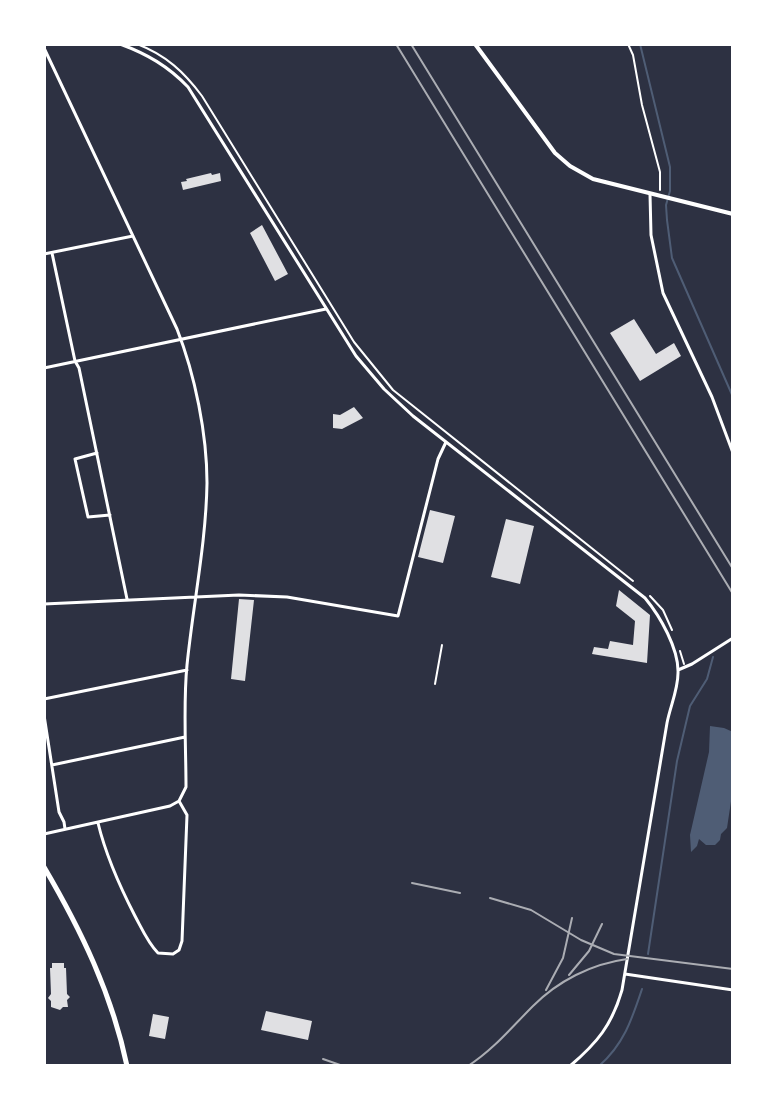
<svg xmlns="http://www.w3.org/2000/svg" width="777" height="1110" font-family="'Alegreya Sans',sans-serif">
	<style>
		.water { fill: #4f5d75 }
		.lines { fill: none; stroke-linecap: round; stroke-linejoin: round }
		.stream { stroke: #4f5d75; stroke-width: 2 }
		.building { fill: #e0e0e3 }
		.path { stroke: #fff; stroke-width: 2 }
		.service { stroke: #fff; stroke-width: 2 }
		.minor { stroke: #fff; stroke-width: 3 }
		.tertiary { stroke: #fff; stroke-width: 4 }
		.primary { stroke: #fff; stroke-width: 5 }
		.rail { stroke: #abadb3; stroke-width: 2 }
	</style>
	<rect width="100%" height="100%" fill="#2d3142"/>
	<!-- water -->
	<path class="water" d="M710,726L724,728L733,732V788L727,828L721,834L720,840L715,845H706L699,839L697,846L691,852L690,835L709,752Z"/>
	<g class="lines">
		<!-- stream -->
		<path class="stream" d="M640,44L670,167V191L666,205L667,220L672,258L733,397
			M648,954L677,761L690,706L707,679L713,657
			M599,1066C624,1044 632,1019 642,989"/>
	</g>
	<!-- building -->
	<path class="building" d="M211,173L212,175L220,173L221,181L183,190L181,182L187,181L186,179Z
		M262,225L288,274L275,281L250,233Z
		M634,319L656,354L674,343L681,356L640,381L610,333Z
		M354,407L363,418L342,429L333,428V414L340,415Z
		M430,510L455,516L443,563L418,557Z
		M506,519L534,526L520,584L491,577Z
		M619,590L650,615L647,663L592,654L594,647L608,649L610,641L633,645L635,621L616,606Z
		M239,599L254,600L245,681L231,679Z
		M52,963H64V968H66L67,994L70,997L67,1000L68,1007H63L60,1010L51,1007V1001L48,998L51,994L50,968H52Z
		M266,1011L312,1021L308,1040L261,1030Z
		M153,1014L169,1017L165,1039L149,1036Z"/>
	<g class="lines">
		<!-- path -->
		<path class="path" d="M137,44C166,55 184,72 202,96L354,342L393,390L633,581
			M628,44L633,55L642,105L660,172V190
			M650,596L663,610L672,630
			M680,651L684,664"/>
		<!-- service -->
		<path class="service" d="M435,684L442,645"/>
		<!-- minor -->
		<path class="minor" d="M120,44C147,54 168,66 188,87L356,356L384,389L413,416L645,598C660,616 679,649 678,673C678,690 670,707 667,723L622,990C612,1025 597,1043 570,1066
			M44,48L177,329C195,375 207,434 207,483C206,544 193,605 187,665C183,705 186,746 186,787L179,801
			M650,194L651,235L663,293L712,397L733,453
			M52,253L75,361L79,368L127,599
			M44,254L133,236
			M44,368L326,309
			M97,453L75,459L88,517L110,515
			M44,604L239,595L287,597L398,616L438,459L446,442
			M678,670L692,664L733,638
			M44,699L187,670
			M44,715L59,812L64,822L65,829
			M52,765L185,737
			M98,823C106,856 119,885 135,916C142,929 148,943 158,953L173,954L179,950L182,941L187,815L179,801
			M44,834L170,806L179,801
			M625,974L733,990"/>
		<!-- tertiary -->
		<path class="tertiary" d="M475,44L555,153L570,166L593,179L733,214"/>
		<!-- primary -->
		<path class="primary" d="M44,867C81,930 112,994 127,1066"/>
		<!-- rail -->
		<path class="rail" d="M396,44L733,594
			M411,44L733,569
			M412,883L460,893
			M490,898L531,910L581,940L614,954L733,969
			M569,975L589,951L602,924
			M546,990L563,958L572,918
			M323,1059L343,1066
			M468,1066C493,1050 512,1027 533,1006C558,981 591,964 627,959"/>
	</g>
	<!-- border -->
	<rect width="777" height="1110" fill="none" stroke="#ffffff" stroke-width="92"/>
</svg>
